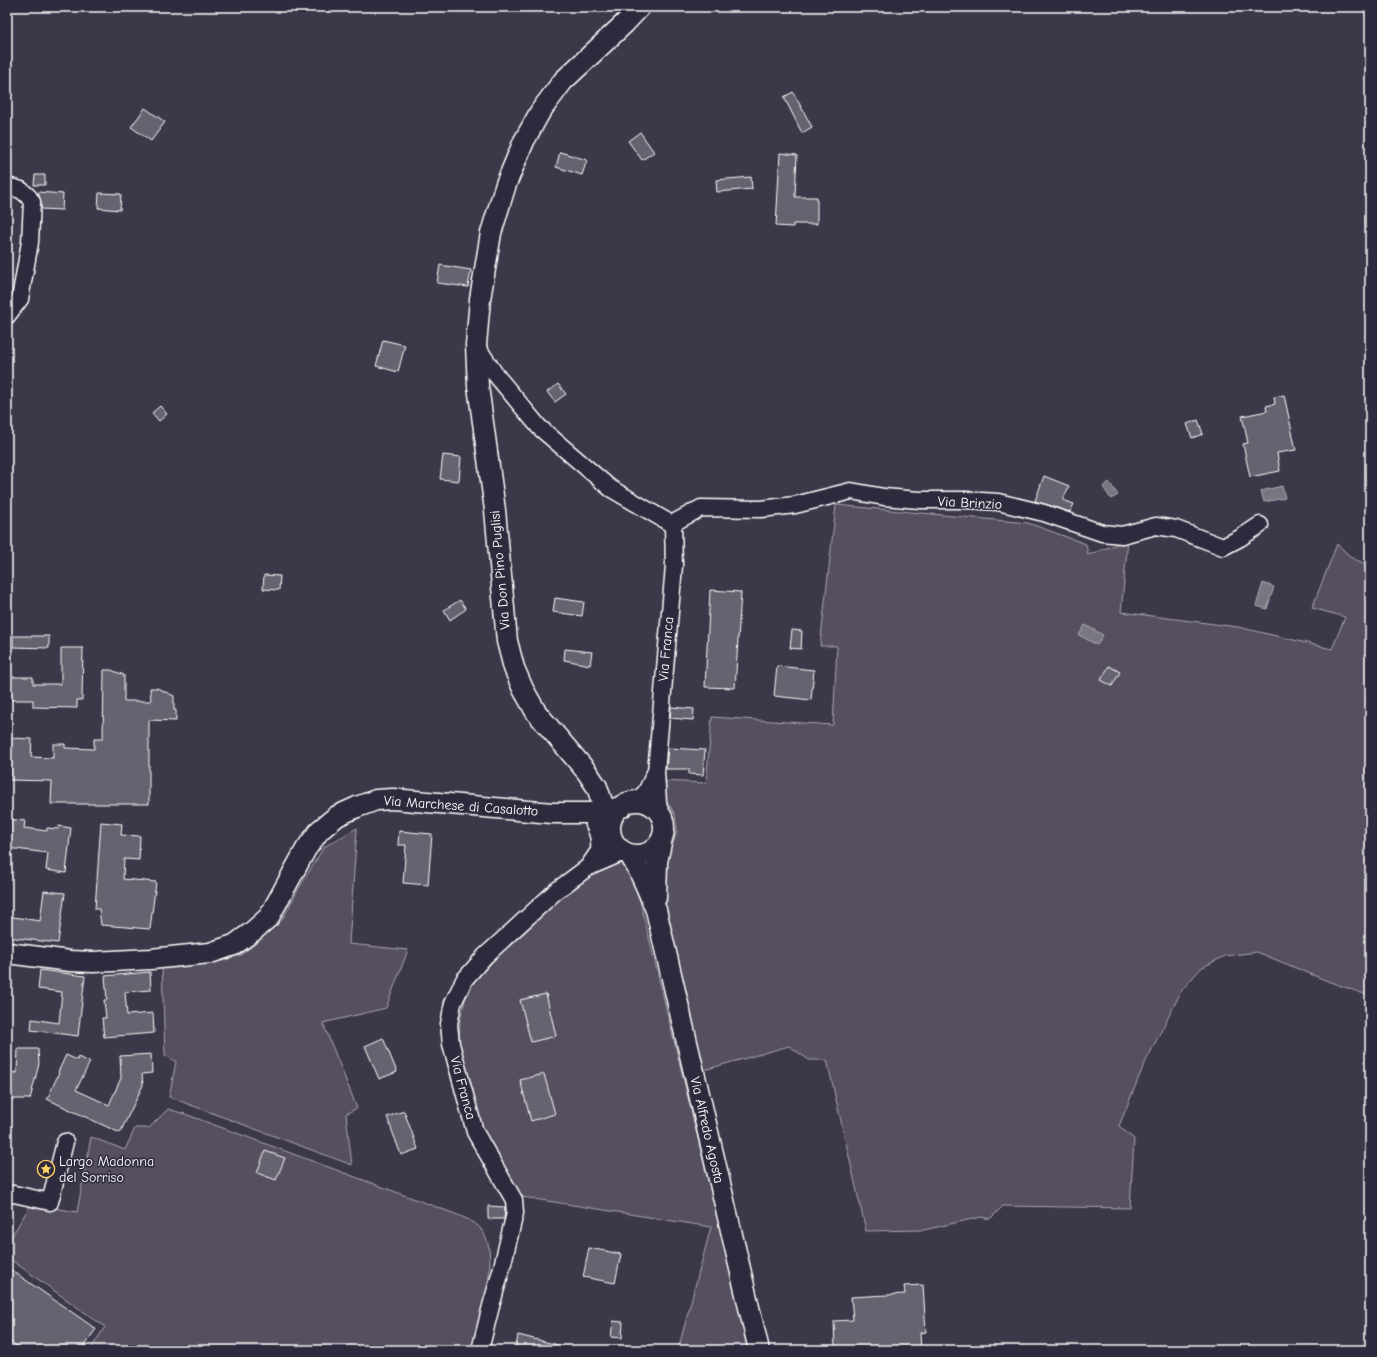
<svg xmlns="http://www.w3.org/2000/svg" width="1377" height="1357" font-family="'Comic Neue',sans-serif">
	<style>
		.green { fill: #555060; stroke: #aaa8b0 }
		.water { fill: #797682; stroke: #afadb4 }
		.building { fill: #666270; stroke: #fff }
		.lines { fill: none; stroke-linecap: round; stroke-linejoin: round }
		.minor-casing { stroke: #fff; stroke-width: 19 }
		.tertiary-casing { stroke: #fff; stroke-width: 23 }
		.minor { stroke: #2f2a3d; stroke-width: 16 }
		.tertiary { stroke: #2f2a3d; stroke-width: 20 }
		.labels { text-anchor: middle; dominant-baseline: central; stroke-width: 3; stroke-linejoin: round; paint-order: stroke }
		.street-label { font-size: 14px; fill: #fff; stroke: #2f2a3d }
		.poi-label { font-size: 14px; fill: #fff; stroke: #2f2a3d; text-anchor: start }
	</style>
	<rect width="100%" height="100%" fill="#3c3749"/>
	<filter id="ink" filterUnits="userSpaceOnUse"><feTurbulence type="fractalNoise" baseFrequency=".025" numOctaves="2"/><feDisplacementMap in="SourceGraphic" scale="8" xChannelSelector="R" yChannelSelector="G"/><feConvolveMatrix kernelMatrix="1 2 1 2 8 2 1 2 1" color-interpolation-filters="sRGB"/></filter>
	<g filter="url(#ink)">
		<!-- green -->
		<path class="green" d="M836,505L1028,523L1086,544L1088,555L1128,540L1121,612L1238,627L1332,649L1345,617L1312,608L1337,544L1352,558L1370,566V996L1330,982L1257,952L1225,956L1201,968L1182,990L1143,1067L1119,1126L1134,1139L1130,1208L1003,1206L990,1219L981,1217L924,1230L866,1231L827,1060H809L789,1046L704,1070L658,877L660,864L673,844L677,831L675,815L670,806L660,795V781L706,783L712,717L833,725L837,646H820Z
			M357,828L349,944L408,950L386,1008L323,1023L357,1108L346,1114L352,1165L169,1097L176,1062L165,1055L162,967L213,961L241,955L260,940L282,920L299,888L324,847Z
			M619,861C632,872 634,885 640,901L719,1225L748,1350H678L711,1227L516,1196L483,1135L459,1045L460,1020L465,1000L474,982L495,959L587,871Z
			M168,1109L185,1114L458,1215C467,1219 478,1223 483,1232C501,1259 479,1321 472,1350H90L105,1327L7,1257V1244L31,1204L77,1212L91,1137L125,1150L135,1128H149Z"/>
		<!-- water -->
		<path class="water" d="M1109,482L1118,495L1111,499L1103,487Z
			M1282,486L1285,498L1264,502L1261,491Z
			M1263,583L1274,587L1267,609L1256,606Z
			M1085,625L1103,635L1097,645L1079,635Z"/>
		<!-- building -->
		<path class="building" d="M793,92L812,127L802,133L784,97Z
			M145,108L165,122L151,141L131,127Z
			M640,132L654,152L642,160L628,141Z
			M560,152L587,160L582,175L556,167Z
			M780,153L797,155L795,197H817V224H793V227L776,226Z
			M35,175H45V185H34Z
			M751,177L752,189L717,192L716,180Z
			M38,192L63,194L62,210L41,209V202Z
			M99,193L121,194L120,210L98,208Z
			M440,265L471,270L468,287L437,283Z
			M383,340L405,345L398,372L376,366Z
			M558,384L566,394L555,402L547,392Z
			M1284,395L1296,450L1277,453L1280,471L1250,477L1243,444L1248,443L1242,416L1267,411L1266,406L1275,404L1274,397Z
			M160,406L167,414L159,421L152,413Z
			M1198,420L1203,434L1192,438L1187,424Z
			M443,455L461,457L459,481L440,479Z
			M1044,476L1069,486L1063,500L1074,504L1070,512L1035,501Z
			M264,575L280,576L279,590L263,589Z
			M710,590L741,592L735,688L705,687Z
			M555,598L584,602L582,616L553,612Z
			M460,600L466,609L450,620L444,610Z
			M792,630L802,631L801,649L790,648Z
			M13,636H49V648L13,647Z
			M61,648H83L82,700H77V708L33,707V700H7V677H33V684H61Z
			M565,649L592,652L590,665L564,660Z
			M777,666L814,670L811,700L774,696Z
			M1109,666L1120,672L1112,686L1101,680Z
			M104,670H111L124,675V701H151L150,688H157L174,696V710H176V721L149,720V804H51L52,781L9,780L10,738L32,739L31,757L53,758V744H65V748L94,749V739H103Z
			M671,707L694,709L693,720L670,718Z
			M668,748L705,750L703,775L689,774V769H666Z
			M7,819L25,821L24,828L47,831V828L58,829L59,826L71,828L66,873L46,870L48,853L7,848Z
			M101,822L122,824L121,835L140,836L139,860L124,859L123,879L156,882L150,929L101,925L99,909H95Z
			M399,831L432,834L428,885L403,883L406,845H398Z
			M44,891L65,893L58,943L7,937V916L40,921Z
			M40,970L85,976L78,1036L31,1030L32,1019L59,1023L62,992L38,989Z
			M150,972L151,990L125,992L127,1015L153,1013L154,1033L104,1037L102,1018H106L104,1000H107L105,976Z
			M546,994L556,1036L531,1042L520,1000Z
			M383,1038L397,1072L379,1079L365,1046Z
			M18,1049H38L39,1064L30,1099H7V1072L17,1073Z
			M151,1054L152,1073L142,1074L143,1085L120,1133L47,1099L59,1073L58,1072L66,1055L77,1060L78,1057L90,1062L76,1090L109,1105L121,1078L120,1056Z
			M544,1074L555,1114L531,1121L520,1080Z
			M404,1111L418,1149L401,1155L387,1117Z
			M265,1151L285,1158L276,1180L257,1173Z
			M488,1206L505,1207L504,1219H488Z
			M589,1248L621,1254L615,1283L583,1277Z
			M7,1267L96,1329L81,1350H57L51,1345L48,1350H22L7,1339Z
			M923,1285L926,1332L920,1333L921,1350H835L834,1321L853,1320L851,1297L905,1294L904,1286Z
			M613,1321L623,1322L622,1338L611,1337Z
			M518,1335L562,1346V1350H527L516,1347Z"/>
		<g class="lines">
			<defs>
				<path id="minor" d="M7,186L21,190L28,196L32,202L30,242L20,299L7,316
					M476,345L495,374L539,427L610,488L673,525
					M673,525L677,521L701,508L761,509L795,505L851,491L884,497L919,500H966L998,502L1044,513L1102,533L1122,535L1156,526L1176,529L1223,547L1240,538L1260,525
					M636,802L646,792L655,773
					M660,815L658,803L656,772L674,566L673,525
					M594,825C599,834 600,841 599,851
					M588,867L599,851L610,829
					M7,1195L14,1194L50,1202L65,1142
					M480,1350L491,1306L501,1271L515,1213L514,1200L475,1132L451,1044L449,1024L453,1003L464,980L485,956L556,891L587,868L624,852"/>
				<path id="tertiary" d="M610 828a27 27 0 1 1 54 0a27 27 0 1 1-54 0Z
					M610,826L597,787L587,772L536,712L523,689L514,668L507,641L495,510L478,386L476,345L480,299L491,233L506,184L524,141L540,112L563,81L625,23L640,7
					M629,854C641,871 648,891 656,910L759,1350
					M656,898L657,862L662,838
					M7,953L70,961L93,962L151,959L210,953L234,945L252,932L269,917L306,849L320,830L337,816L357,807L376,800L393,799L552,813H590L622,807"/>
			</defs>
			<!-- minor casing -->
			<use href="#minor" class="minor-casing"/>
			<!-- tertiary casing -->
			<use href="#tertiary" class="tertiary-casing"/>
			<!-- minor -->
			<use href="#minor" class="minor"/>
			<!-- tertiary -->
			<use href="#tertiary" class="tertiary"/>
		</g>
	</g>
	<!-- icons -->
	<defs>
		<symbol id="sight-ring" viewBox="-11 -11 22 22"><circle r="9.5" fill="#2f2a3d" stroke="#ffd166" stroke-width="1.5"/><path d="M0-6L1.8-2.2L6-1.7L2.9 1.2L3.7 5.4L0 3.3L-3.7 5.4L-2.9 1.2L-6-1.7L-1.8-2.2Z" fill="#ffd166"/></symbol>
	</defs>
	<g fill-rule="evenodd">
		<use href="#sight-ring" x="36" y="1159" width="20" height="20"/>
	</g>
	<g class="labels">
		<!-- street labels -->
		<g class="street-label">
			<text transform="translate(970 503) rotate(3)">Via Brinzio</text>
			<text transform="translate(500 570) rotate(-95)">Via Don Pino Puglisi</text>
			<text transform="translate(666 649) rotate(-85)">Via Franca</text>
			<text transform="translate(461 806) rotate(4)">Via Marchese di Casalotto</text>
			<text transform="translate(463 1088) rotate(75)">Via Franca</text>
			<text transform="translate(707 1130) rotate(77)">Via Alfredo Agosta</text>
		</g>
		<!-- poi labels -->
		<g class="poi-label">
			<text x="59" y="1161">Largo Madonna<tspan x="59" dy="16">del Sorriso</tspan></text>
		</g>
	</g>
	<!-- margin -->
	<rect width="1377" height="1357" fill="none" stroke="#2f2a3d" stroke-width="24"/>
	<rect x="12" y="12" width="1353" height="1333" fill="none" stroke="#fff" stroke-width="1.5" filter="url(#ink)"/>
</svg>
